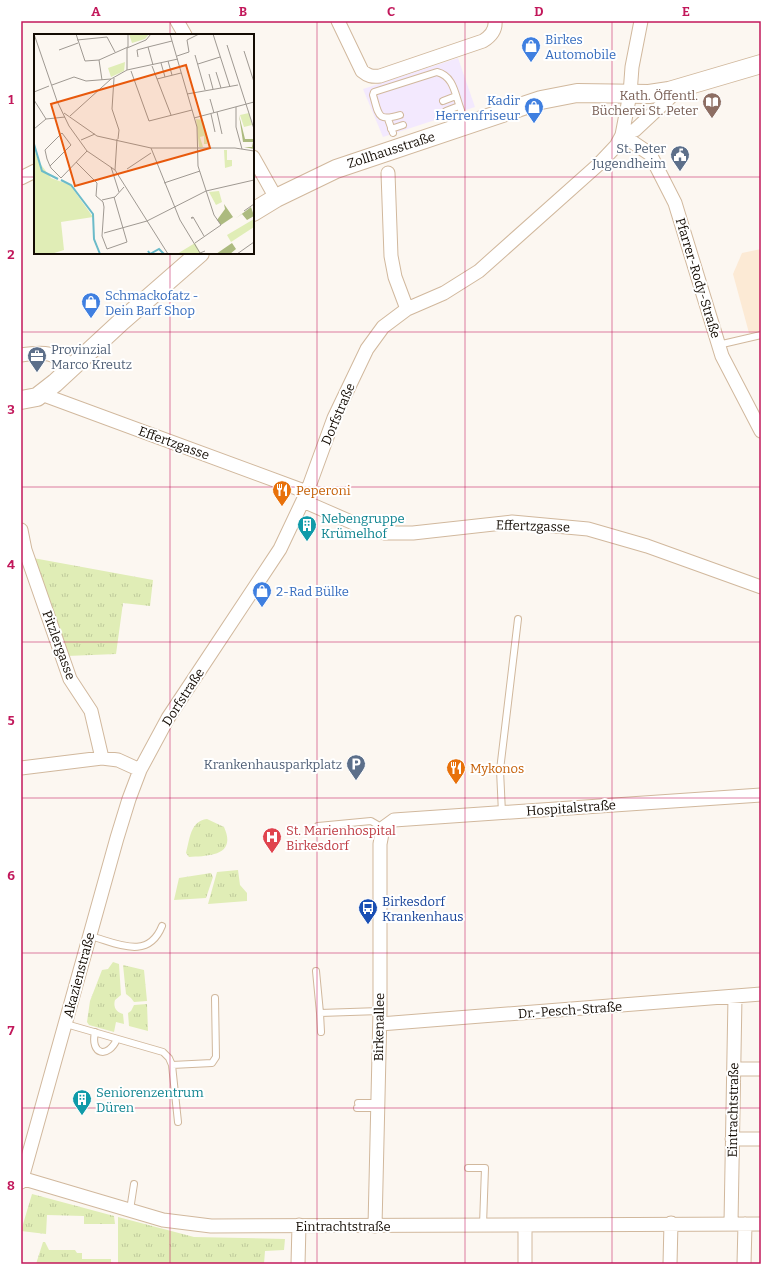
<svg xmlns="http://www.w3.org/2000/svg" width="782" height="1285" font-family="Bitter,serif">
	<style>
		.commercial { fill: #f3e9fe }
		.built { fill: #fcead5 }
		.grass { fill: url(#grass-tufts) }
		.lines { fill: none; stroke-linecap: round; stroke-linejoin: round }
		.lane-casing { stroke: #d1b89d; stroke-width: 8 }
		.street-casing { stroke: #d1b89d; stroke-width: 15 }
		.secondary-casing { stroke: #d1b89d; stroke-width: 20 }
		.lane { stroke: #fff; stroke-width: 6 }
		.street { stroke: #fff; stroke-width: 13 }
		.secondary { stroke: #fff; stroke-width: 18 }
		.grid { fill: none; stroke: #c2185b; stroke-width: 1; stroke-opacity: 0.55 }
		.labels { text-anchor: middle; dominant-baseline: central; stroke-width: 4; stroke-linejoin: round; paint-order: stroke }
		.shop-label { font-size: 13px; fill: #366cbe; stroke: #fff; text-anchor: start }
		.education-label { font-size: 13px; fill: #785e54; stroke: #fff; text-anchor: end }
		.service-label { font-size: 13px; fill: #4e5e75; stroke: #fff; text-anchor: end }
		.street-label { font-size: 13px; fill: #130b03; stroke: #fff }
		.food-label { font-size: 13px; fill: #c56008; stroke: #fff; text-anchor: start }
		.culture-label { font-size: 13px; fill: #0d838f; stroke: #fff; text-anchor: start }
		.health-label { font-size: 13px; fill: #be3a42; stroke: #fff; text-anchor: start }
		.transit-label { font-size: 13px; fill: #164399; stroke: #fff; text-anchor: start }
		.inset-river { fill: none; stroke: #6bbbc9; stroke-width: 2 }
		.inset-road { fill: none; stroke: #9f9992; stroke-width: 1 }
		.view { fill: #e8590c; fill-opacity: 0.15; stroke: #e8590c; stroke-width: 2 }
		.inset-edge { fill: none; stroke: #130b03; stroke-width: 2 }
		.neatline { fill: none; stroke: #c2185b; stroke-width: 1.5 }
		.grid-label { font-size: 13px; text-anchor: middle; font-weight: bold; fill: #c2185b }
	</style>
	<defs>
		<pattern id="grass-tufts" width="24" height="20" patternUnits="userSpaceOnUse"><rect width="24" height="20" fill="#e0edb6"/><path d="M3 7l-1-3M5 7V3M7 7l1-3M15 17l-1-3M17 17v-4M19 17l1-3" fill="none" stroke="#bfca9b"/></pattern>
	</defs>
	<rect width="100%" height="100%" fill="#fcf7f1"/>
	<!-- commercial -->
	<path class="commercial" d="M458,58L475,107L383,137L363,89Z"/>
	<!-- built -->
	<path class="built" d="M761,249V331L749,333L733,274L742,253Z"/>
	<!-- grass -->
	<path class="grass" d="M33,558L153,580L150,606L123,603L116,654L67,656Z
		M207,819L224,827C237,856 209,856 189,857L186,853C190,839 190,821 207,819Z
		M238,870L240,885L247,893V901L208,904L217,872Z
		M211,873L213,877L206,898L174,900L179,878Z
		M113,962L119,964L121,995L115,1000C113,1007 116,1012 123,1014L124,1024L116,1022L114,1032L89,1025L87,1022L90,1001L102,970L108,969Z
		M123,965L144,970L147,1001L134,1002L131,998L126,994Z
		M147,1004L148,1031L129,1026L128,1013L131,1011L134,1005Z
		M32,1194L114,1216L115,1224H84V1216L47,1215L46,1234L21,1231Z
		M118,1217L194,1237L285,1239L284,1250L265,1251L264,1264H118Z
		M43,1242H45L49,1250H75L77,1253H82V1259H111V1262L117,1264H36Z"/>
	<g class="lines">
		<defs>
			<path id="lane" d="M443,101L456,96
				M446,111L459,106
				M400,115C377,122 379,115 373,95L374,92L437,72C454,76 455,95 461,110
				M388,119L393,133
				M391,129L403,125
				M718,345L761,335
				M502,813L500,770L518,619
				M318,826L371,821L383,828
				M90,936C117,943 148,961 162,926
				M316,971L320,1013L380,1011
				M320,1013L321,1032
				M66,1024L163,1052L169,1058L172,1065L178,1122
				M95,1032C90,1055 108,1059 117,1039
				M172,1065L212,1063L216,1057L215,998
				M358,1103H378
				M357,1108H378
				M468,1168H485L483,1225
				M130,1210L134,1184"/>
			<path id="street" d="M177,21L185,35
				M338,21L362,71C368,76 372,77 380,76L483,41C491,36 496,30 495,21
				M622,135L650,154L675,203L722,356L761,431
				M622,135L635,130L679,89
				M253,157L276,198
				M388,173L391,256L395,277L407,309
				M21,178L35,171
				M21,355C47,351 52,353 74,366
				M41,394L307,492
				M303,501L358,525L385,533H413L512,522L588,529L647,546L761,587
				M21,530L25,550L70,679L91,711L102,758
				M21,768L102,758L118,760L140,770
				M380,1024L761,994
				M734,1069H761
				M732,1139H761
				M21,1178L163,1220L211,1226L761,1224
				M21,1182L117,838L129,799L140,770L168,718L280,549L307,492L334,418L367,349L383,327L407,309L444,293L479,271L599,164L616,146L622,135L630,94L632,67L641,21
				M731,1223L735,997
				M525,1225V1264
				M375,1226L380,1011V844L383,828L394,820L761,795
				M298,1264L299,1225
				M670,1264L671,1223
				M744,1264L745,1224"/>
			<path id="secondary" d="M253,212L276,198L336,169L541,100L577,93L649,94L669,91L761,64
				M21,400L37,397L55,383L122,321L200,253"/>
		</defs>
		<!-- lane casing -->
		<use href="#lane" class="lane-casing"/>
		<!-- street casing -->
		<use href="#street" class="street-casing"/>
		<!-- secondary casing -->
		<use href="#secondary" class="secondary-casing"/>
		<!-- lane -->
		<use href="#lane" class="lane"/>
		<!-- street -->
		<use href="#street" class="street"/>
		<!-- secondary -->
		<use href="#secondary" class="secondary"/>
	</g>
	<!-- grid -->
	<path class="grid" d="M170,21V35M317,21V1264M465,21V1264M612,21V1264M21,177H35M253,177H761M170,253V1264M21,332H761M21,487H761M21,642H761M21,798H761M21,953H761M21,1108H761"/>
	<!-- icons -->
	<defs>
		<symbol id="shop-pin" viewBox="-11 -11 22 30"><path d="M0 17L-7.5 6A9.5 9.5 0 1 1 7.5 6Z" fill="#3f7fe0" stroke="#fff"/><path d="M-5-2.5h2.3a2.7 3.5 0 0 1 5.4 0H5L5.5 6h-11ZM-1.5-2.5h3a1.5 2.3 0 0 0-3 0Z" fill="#fff"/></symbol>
		<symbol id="library-pin" viewBox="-11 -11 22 30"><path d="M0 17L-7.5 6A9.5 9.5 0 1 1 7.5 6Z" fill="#8d6e63" stroke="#fff"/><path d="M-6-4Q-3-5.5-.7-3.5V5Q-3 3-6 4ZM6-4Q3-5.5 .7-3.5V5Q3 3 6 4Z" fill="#fff"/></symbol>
		<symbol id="civic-pin" viewBox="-11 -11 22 30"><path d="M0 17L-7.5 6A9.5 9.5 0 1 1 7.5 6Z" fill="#5c6f8a" stroke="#fff"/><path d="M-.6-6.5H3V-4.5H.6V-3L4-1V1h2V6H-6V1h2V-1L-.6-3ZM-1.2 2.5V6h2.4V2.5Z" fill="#fff"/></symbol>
		<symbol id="office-pin" viewBox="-11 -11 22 30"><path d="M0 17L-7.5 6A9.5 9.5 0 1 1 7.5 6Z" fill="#5c6f8a" stroke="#fff"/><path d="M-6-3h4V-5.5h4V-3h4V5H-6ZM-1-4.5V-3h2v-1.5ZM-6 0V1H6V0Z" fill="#fff"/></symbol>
		<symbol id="restaurant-pin" viewBox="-11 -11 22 30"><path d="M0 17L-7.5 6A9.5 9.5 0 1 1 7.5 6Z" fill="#e8710a" stroke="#fff"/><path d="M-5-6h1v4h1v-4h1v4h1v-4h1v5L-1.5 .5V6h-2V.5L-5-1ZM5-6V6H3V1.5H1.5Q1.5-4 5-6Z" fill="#fff"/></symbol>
		<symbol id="building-pin" viewBox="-11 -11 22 30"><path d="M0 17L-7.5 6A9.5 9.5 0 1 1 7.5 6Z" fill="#0f9aa8" stroke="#fff"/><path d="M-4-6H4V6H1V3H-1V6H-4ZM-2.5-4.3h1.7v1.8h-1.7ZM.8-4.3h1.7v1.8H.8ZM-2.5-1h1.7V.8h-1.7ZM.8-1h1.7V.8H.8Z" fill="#fff"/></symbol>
		<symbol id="parking-pin" viewBox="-11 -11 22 30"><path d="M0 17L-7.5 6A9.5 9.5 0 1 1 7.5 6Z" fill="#5c6f8a" stroke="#fff"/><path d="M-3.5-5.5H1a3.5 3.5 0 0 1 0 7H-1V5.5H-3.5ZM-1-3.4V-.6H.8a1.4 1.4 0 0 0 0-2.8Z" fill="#fff"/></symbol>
		<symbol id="hospital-pin" viewBox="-11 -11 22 30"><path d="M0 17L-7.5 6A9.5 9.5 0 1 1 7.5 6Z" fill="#e0444e" stroke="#fff"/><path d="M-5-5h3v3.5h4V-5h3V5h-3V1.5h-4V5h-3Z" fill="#fff"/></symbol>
		<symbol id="bus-pin" viewBox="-11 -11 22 30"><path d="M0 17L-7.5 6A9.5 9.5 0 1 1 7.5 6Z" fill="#1a4fb4" stroke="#fff"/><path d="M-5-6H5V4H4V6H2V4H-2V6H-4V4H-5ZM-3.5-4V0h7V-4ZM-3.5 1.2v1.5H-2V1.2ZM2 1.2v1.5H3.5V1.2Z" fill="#fff"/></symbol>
	</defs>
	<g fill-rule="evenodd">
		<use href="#shop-pin" x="520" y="35" width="22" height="30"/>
		<use href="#library-pin" x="701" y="91" width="22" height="30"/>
		<use href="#shop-pin" x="523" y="96" width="22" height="30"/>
		<use href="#civic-pin" x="669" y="144" width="22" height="30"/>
		<use href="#shop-pin" x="80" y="291" width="22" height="30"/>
		<use href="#office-pin" x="26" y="345" width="22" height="30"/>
		<use href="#restaurant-pin" x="271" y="479" width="22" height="30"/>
		<use href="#building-pin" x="296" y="514" width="22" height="30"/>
		<use href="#shop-pin" x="251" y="580" width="22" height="30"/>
		<use href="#parking-pin" x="345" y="753" width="22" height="30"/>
		<use href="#restaurant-pin" x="445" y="757" width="22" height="30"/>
		<use href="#hospital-pin" x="261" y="826" width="22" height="30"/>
		<use href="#bus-pin" x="357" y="897" width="22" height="30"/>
		<use href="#building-pin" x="71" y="1088" width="22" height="30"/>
	</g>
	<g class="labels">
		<!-- shop labels -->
		<g class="shop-label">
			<text x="545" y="39">Birkes<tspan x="545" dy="15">Automobile</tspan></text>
			<text x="520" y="100" text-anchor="end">Kadir<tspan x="520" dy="15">Herrenfriseur</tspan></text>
			<text x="105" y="295">Schmackofatz -<tspan x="105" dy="15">Dein Barf Shop</tspan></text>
			<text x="276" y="591">2-Rad Bülke</text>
		</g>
		<!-- education labels -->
		<g class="education-label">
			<text x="698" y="95">Kath. Öffentl.<tspan x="698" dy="15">Bücherei St. Peter</tspan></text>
		</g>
		<!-- service labels -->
		<g class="service-label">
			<text x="666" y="148">St. Peter<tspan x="666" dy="15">Jugendheim</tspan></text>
			<text x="51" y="349" text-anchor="start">Provinzial<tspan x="51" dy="15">Marco Kreutz</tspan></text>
			<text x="342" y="764">Krankenhausparkplatz</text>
		</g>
		<!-- street labels -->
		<g class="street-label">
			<text transform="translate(391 150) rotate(-18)">Zollhausstraße</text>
			<text transform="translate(698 278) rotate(73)">Pfarrer-Rody-Straße</text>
			<text transform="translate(338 414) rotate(-67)">Dorfstraße</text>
			<text transform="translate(174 443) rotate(20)">Effertzgasse</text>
			<text transform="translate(533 526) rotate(2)">Effertzgasse</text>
			<text transform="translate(59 645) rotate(70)">Pitzlergasse</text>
			<text transform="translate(183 697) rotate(-57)">Dorfstraße</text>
			<text transform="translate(571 808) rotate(-4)">Hospitalstraße</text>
			<text transform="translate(79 975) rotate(-75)">Akazienstraße</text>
			<text transform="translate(570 1010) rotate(-4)">Dr.-Pesch-Straße</text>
			<text transform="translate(379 1027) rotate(-89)">Birkenallee</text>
			<text transform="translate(733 1110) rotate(-89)">Eintrachtstraße</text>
			<text x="343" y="1226">Eintrachtstraße</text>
		</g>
		<!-- food labels -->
		<g class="food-label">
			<text x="296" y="490">Peperoni</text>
			<text x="470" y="768">Mykonos</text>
		</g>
		<!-- culture labels -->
		<g class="culture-label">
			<text x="321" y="518">Nebengruppe<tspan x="321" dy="15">Krümelhof</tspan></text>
			<text x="96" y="1092">Seniorenzentrum<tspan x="96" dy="15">Düren</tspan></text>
		</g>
		<!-- health labels -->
		<g class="health-label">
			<text x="286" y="830">St. Marienhospital<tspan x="286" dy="15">Birkesdorf</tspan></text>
		</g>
		<!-- transit labels -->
		<g class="transit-label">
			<text x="382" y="901">Birkesdorf<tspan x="382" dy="15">Krankenhaus</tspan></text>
		</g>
	</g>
	<!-- overview -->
	<g transform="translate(34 34)">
		<rect width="220" height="220" fill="#fcf7f1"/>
		<path d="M162,85L169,86L173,101V110H170V102L166,103L169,113H165ZM190,116H193V126H198V132L191,134ZM185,157L188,168L182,171L175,158Z" fill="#e0edb6"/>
		<path d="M205,81L211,105H219L220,102V115L210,113H218L219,108H209ZM190,170L199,183L187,191L183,186L191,175ZM217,173L220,182L213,186L208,180L201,185ZM198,209L202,215L196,220H182Z" fill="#acba7f"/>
		<path d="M95,0H115L111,5L98,9Z" fill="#e0edb6"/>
		<path d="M91,28L90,37L77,43L74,34ZM0,115L5,128L17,144L36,151L59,183L27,188L30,216L17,220H0ZM161,209L167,220H143Z" fill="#e0edb6"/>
		<path d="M220,185V193L197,208L193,201Z" fill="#e0edb6"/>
		<path d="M215,79L218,91L210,93L206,81Z" fill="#e0edb6"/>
		<path class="inset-river" d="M0,110L8,137L24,145M27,146L37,151L59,180L60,205L66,220M114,217L116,220L125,215L130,220"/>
		<path class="inset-road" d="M0,0L23,67L35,92L53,117L81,136L134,220M42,0L51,27M136,0L163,93L164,132L180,181L187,191L161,209M179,0L196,53M43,6L73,3L81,18M193,11L220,95M114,13L138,7M25,16L44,9M210,17L220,48M161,21L171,56M143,22L155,18L153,6L165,0M104,23L103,16L114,13L119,31M65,26L68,46M51,27L65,26L94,13V0M134,27L138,41M127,29L131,43M164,30L186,23M118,32L137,81M93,36L144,25M93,36V14L112,6L117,0M97,37L115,87L158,76M182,38L187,54M175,40L179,55M80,44L78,75L85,96L84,105M123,45L147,39M18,51L40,43L52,47L77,45L93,36M0,58L15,52M153,60L204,51M176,65L180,79M0,66L12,85M202,73V93L208,115M183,78L188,100M30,79L63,102L117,114H201L220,117M177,80L181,98M36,82L77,45M160,84L220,68M0,95L12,85L31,83M47,106L61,100M117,114L146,186L166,219L171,217M220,121V140M42,128L63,149L62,162L69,168L70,173L68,202L73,215L93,208L80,163M16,132L37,111L28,99L11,116L13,125L16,132L17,134L27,144L53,117M77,133L85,158M93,135L117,119M81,136L83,105M130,149L166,137M68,166L81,163L90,153M210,177L220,170M159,184H157L159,183L170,202M70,199L113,187L172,157L220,146M203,220L220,208"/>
		<path class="view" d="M152,31L176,114L41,152L17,70Z"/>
		<rect width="220" height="220" class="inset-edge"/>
	</g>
	<!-- border -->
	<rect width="782" height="1285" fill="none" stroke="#ffffff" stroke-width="44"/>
	<rect x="22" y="22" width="738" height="1241" class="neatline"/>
	<g class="grid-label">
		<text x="96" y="16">A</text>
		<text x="243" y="16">B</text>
		<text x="391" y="16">C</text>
		<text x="539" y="16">D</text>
		<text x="686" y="16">E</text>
		<text x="11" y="104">1</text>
		<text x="11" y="259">2</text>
		<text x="11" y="414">3</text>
		<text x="11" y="569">4</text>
		<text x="11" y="725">5</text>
		<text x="11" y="880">6</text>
		<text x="11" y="1035">7</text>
		<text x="11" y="1190">8</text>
	</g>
</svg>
